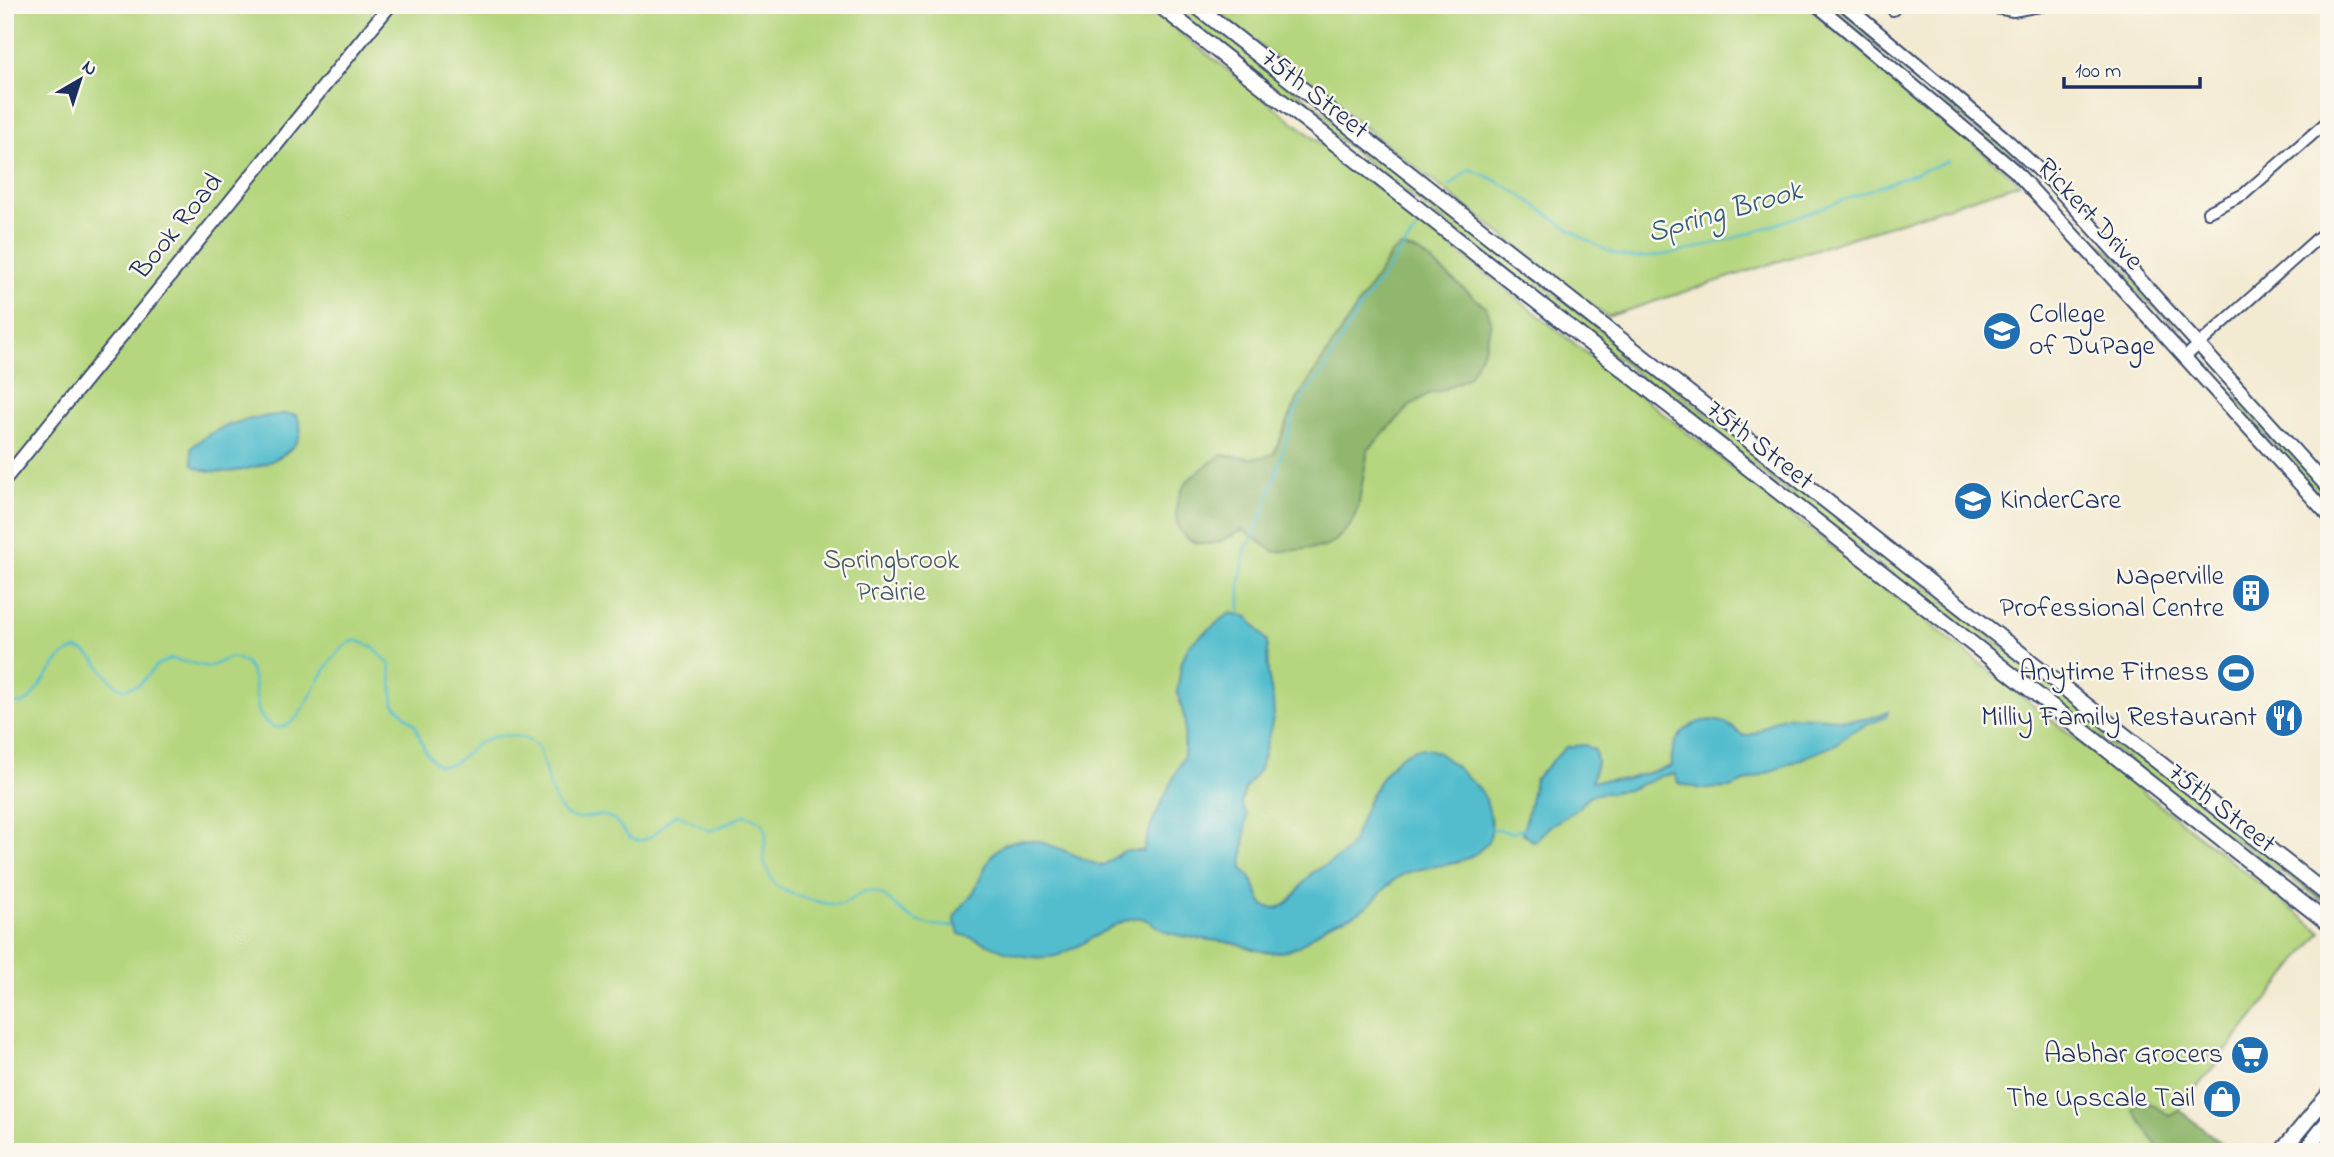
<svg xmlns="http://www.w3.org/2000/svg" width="2334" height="1157" font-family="'Indie Flower',sans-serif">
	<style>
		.green { fill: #b5d67e; stroke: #68826e; stroke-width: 2 }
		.forest { fill: #90b76d; stroke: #567366; stroke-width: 2 }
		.water { fill: #53bdce; stroke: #377696; stroke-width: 2 }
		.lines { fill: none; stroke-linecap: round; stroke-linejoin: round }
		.stream { stroke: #53bdce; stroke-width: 2.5 }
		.minor-casing { stroke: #3b4b6f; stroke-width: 14 }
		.tertiary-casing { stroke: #3b4b6f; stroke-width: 16 }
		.secondary-casing { stroke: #3b4b6f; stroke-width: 18 }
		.minor { stroke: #fff; stroke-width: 10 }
		.tertiary { stroke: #fff; stroke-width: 12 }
		.secondary { stroke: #fff; stroke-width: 14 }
		.labels { text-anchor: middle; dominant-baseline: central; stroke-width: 5; stroke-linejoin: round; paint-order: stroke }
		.street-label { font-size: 28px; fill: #1b2f5e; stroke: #fbf7ec }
		.poi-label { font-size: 28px; fill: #1b2f5e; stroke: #fbf7ec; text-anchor: end }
		.park-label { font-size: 28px; fill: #425966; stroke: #fbf7ec }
		.water-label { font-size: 30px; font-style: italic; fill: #2c5a80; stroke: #fbf7ec }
	</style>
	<rect width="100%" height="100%" fill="#fbf7ec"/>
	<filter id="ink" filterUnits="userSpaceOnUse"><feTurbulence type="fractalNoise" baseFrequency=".0143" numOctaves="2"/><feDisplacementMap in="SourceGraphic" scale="14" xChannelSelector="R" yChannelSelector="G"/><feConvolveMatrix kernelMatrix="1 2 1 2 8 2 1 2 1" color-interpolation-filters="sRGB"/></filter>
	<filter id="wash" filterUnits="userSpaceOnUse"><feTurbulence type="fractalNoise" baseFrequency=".00686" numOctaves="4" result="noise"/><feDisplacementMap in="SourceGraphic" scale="28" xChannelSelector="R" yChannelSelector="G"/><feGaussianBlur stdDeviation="1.57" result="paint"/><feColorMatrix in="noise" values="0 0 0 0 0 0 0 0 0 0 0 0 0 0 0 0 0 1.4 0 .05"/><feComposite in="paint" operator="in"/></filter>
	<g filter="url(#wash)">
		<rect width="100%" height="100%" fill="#f3ead2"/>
		<!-- green -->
		<path class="green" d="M5,5H1145L2321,932L2179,1110L2232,1152H5Z
			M1168,5H1187L2324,899L2323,901L2194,812Z
			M1208,5H1806L2020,183L1607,317Z
			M1827,5H1837L2006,146L2025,166L2026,171Z
			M2074,221L2110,252L2181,332L2124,280Z
			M2202,365L2262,421L2329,496V507Z"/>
		<!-- forest -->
		<path class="forest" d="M1401,247L1421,253L1487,308L1491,321L1486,344L1469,377L1441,391L1428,394L1409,407L1368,450L1358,508L1350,526L1335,541L1325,547L1275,552L1243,530C1233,535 1219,544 1207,544C1172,544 1169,507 1186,483C1195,472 1210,464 1221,455C1238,456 1258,462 1274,453L1298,398L1391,254Z
			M2144,1100L2169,1115L2179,1110L2232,1152H2161L2133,1110L2137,1101Z"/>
		<!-- water -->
		<path class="water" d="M283,414L296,415C323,459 219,485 193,465L191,448C216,424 249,418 283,414Z
			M1230,613L1248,617L1267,641L1268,674L1273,700L1274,715L1260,769L1246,787L1241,803L1247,816L1242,868L1251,878L1263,905C1287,917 1296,891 1308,877C1318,865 1336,864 1347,850C1356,838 1359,824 1364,811C1374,786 1402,735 1436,752C1445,756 1473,782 1481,791C1488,802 1496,829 1488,841C1469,870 1429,862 1402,875C1386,883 1377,901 1362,910C1352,918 1339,919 1328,925C1311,935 1300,951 1278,952C1262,954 1247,946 1232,943C1211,939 1190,939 1169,933C1158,930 1151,920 1141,918C1121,914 1079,951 1055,956C1012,963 994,942 959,934L954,918C959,908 965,904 971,896C980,883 983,866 994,853C1022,821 1072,857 1102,866L1124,851H1143L1151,825L1184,756L1185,720L1177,692L1182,661L1189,645Z
			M1888,712L1886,717L1852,731L1835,745L1730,788L1700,789L1678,783L1675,774L1661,776L1628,790L1590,795L1575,811L1550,826L1534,842L1523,833L1535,779L1566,747L1585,745L1595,750L1597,762L1592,781L1627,779L1672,766C1669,737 1692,715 1722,722C1732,724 1736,733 1745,736C1760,735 1769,719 1784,717C1821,712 1853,729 1888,712Z"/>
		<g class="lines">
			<!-- stream -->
			<path class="stream" d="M1450,186L1469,169C1524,187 1565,237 1620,255C1673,273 1886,182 1949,161
				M1240,613V583L1245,551L1261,521L1294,415L1305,394L1323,373L1355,315L1417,229
				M5,701L21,704L29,700L62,656L76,649C100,654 103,680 123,689L139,685L157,665L171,659L209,667L231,657C271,663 241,720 276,727C308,733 318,652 356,640L373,647L390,665L394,704L415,725L425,751L437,765C457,769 464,752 479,743C497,732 525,732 539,749C547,768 551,823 582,818C593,817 603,812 614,820C624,827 627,844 643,840C656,838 664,820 677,814L710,831L746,815C769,822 768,831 764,850C761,860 770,878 776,885C784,893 833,909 845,903C853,900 859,891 868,891C884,890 896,909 908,916C922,925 938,927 954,926
				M1492,830L1498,829L1511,833L1524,829"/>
		</g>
	</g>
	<g filter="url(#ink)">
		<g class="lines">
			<defs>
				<path id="minor" d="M1979,5L2013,11L2046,5
					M1893,10L1897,5
					M2208,212L2244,194L2329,120
					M2185,357L2329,228"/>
				<path id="tertiary" d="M1817,5L2015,171L2329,516
					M1845,5L2002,136L2051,181L2329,489
					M5,479L390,5"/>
				<path id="secondary" d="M1159,5L2329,924
					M1195,5L2329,896
					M2281,1152L2329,1094
					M2304,1152L2329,1120"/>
			</defs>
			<!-- minor casing -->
			<use href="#minor" class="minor-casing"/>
			<!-- tertiary casing -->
			<use href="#tertiary" class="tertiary-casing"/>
			<!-- secondary casing -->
			<use href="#secondary" class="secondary-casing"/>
			<!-- minor -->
			<use href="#minor" class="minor"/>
			<!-- tertiary -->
			<use href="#tertiary" class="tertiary"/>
			<!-- secondary -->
			<use href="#secondary" class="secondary"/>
		</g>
	</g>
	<!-- icons -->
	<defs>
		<symbol id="university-disc" viewBox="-11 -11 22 22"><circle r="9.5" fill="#1f6fb2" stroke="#fbf7ec"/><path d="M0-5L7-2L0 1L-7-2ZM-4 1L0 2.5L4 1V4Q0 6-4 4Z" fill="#fff"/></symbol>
		<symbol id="school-disc" viewBox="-11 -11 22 22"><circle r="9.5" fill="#1f6fb2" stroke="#fbf7ec"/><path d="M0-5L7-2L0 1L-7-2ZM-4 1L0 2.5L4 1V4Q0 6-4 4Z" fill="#fff"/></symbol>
		<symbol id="building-disc" viewBox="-11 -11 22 22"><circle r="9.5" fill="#1f6fb2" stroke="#fbf7ec"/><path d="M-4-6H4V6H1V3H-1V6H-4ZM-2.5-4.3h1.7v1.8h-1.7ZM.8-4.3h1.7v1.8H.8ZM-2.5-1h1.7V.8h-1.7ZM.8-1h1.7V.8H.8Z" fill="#fff"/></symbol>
		<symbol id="stadium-disc" viewBox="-11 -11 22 22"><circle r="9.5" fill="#1f6fb2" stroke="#fbf7ec"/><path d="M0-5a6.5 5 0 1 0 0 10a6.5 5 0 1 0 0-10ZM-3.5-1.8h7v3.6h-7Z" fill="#fff"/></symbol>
		<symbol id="restaurant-disc" viewBox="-11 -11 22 22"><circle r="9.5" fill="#1f6fb2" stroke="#fbf7ec"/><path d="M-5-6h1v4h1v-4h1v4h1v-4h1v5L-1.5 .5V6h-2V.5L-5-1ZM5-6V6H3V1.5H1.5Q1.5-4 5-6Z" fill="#fff"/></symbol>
		<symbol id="supermarket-disc" viewBox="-11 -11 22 22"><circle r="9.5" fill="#1f6fb2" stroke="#fbf7ec"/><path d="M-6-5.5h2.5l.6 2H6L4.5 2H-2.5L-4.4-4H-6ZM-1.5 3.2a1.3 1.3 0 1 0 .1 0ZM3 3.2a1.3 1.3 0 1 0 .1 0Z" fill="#fff"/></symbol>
		<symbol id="shop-disc" viewBox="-11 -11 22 22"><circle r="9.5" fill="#1f6fb2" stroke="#fbf7ec"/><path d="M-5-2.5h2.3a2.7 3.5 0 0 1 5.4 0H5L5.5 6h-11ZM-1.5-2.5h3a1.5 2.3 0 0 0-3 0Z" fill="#fff"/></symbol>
	</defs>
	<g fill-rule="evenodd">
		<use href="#university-disc" x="1980" y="309" width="44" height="44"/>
		<use href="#school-disc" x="1951" y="479" width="44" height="44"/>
		<use href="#building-disc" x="2229" y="571" width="44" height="44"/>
		<use href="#stadium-disc" x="2214" y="651" width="44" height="44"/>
		<use href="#restaurant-disc" x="2262" y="696" width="44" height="44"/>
		<use href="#supermarket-disc" x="2228" y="1033" width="44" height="44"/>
		<use href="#shop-disc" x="2200" y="1077" width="44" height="44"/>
	</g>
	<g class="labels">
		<!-- street labels -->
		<g class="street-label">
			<text transform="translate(1314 95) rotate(38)">75th Street</text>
			<text transform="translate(2089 215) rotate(47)">Rickert Drive</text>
			<text transform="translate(178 227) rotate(-51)">Book Road</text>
			<text transform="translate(1759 446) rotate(38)">75th Street</text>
			<text transform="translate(2221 809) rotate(38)">75th Street</text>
		</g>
		<!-- poi labels -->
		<g class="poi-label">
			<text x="2029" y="315" text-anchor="start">College<tspan x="2029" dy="32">of DuPage</tspan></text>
			<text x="2000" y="501" text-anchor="start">KinderCare</text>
			<text x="2224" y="577">Naperville<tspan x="2224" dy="32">Professional Centre</tspan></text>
			<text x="2209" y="673">Anytime Fitness</text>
			<text x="2257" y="718">Milliy Family Restaurant</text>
			<text x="2223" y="1055">Aabhar Grocers</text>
			<text x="2195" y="1099">The Upscale Tail</text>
		</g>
		<!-- park labels -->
		<g class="park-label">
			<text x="891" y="561">Springbrook<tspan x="891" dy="32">Prairie</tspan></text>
		</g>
		<!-- water labels -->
		<g class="water-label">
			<text transform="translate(1725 213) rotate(-16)">Spring Brook</text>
		</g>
	</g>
	<!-- margin -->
	<rect width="2334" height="1157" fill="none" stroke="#fbf7ec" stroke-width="28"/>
	<!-- north arrow -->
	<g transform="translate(80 80) rotate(39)" stroke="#fbf7ec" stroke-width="5" paint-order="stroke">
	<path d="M0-5L12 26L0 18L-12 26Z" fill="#1b2f5e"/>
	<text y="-10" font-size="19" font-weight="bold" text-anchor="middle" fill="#1b2f5e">N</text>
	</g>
	<!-- scale -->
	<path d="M2064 77v10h136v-10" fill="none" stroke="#1b2f5e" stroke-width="3.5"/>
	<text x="2075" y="77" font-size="21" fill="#1b2f5e" stroke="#fbf7ec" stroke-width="5" paint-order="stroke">100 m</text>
</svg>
